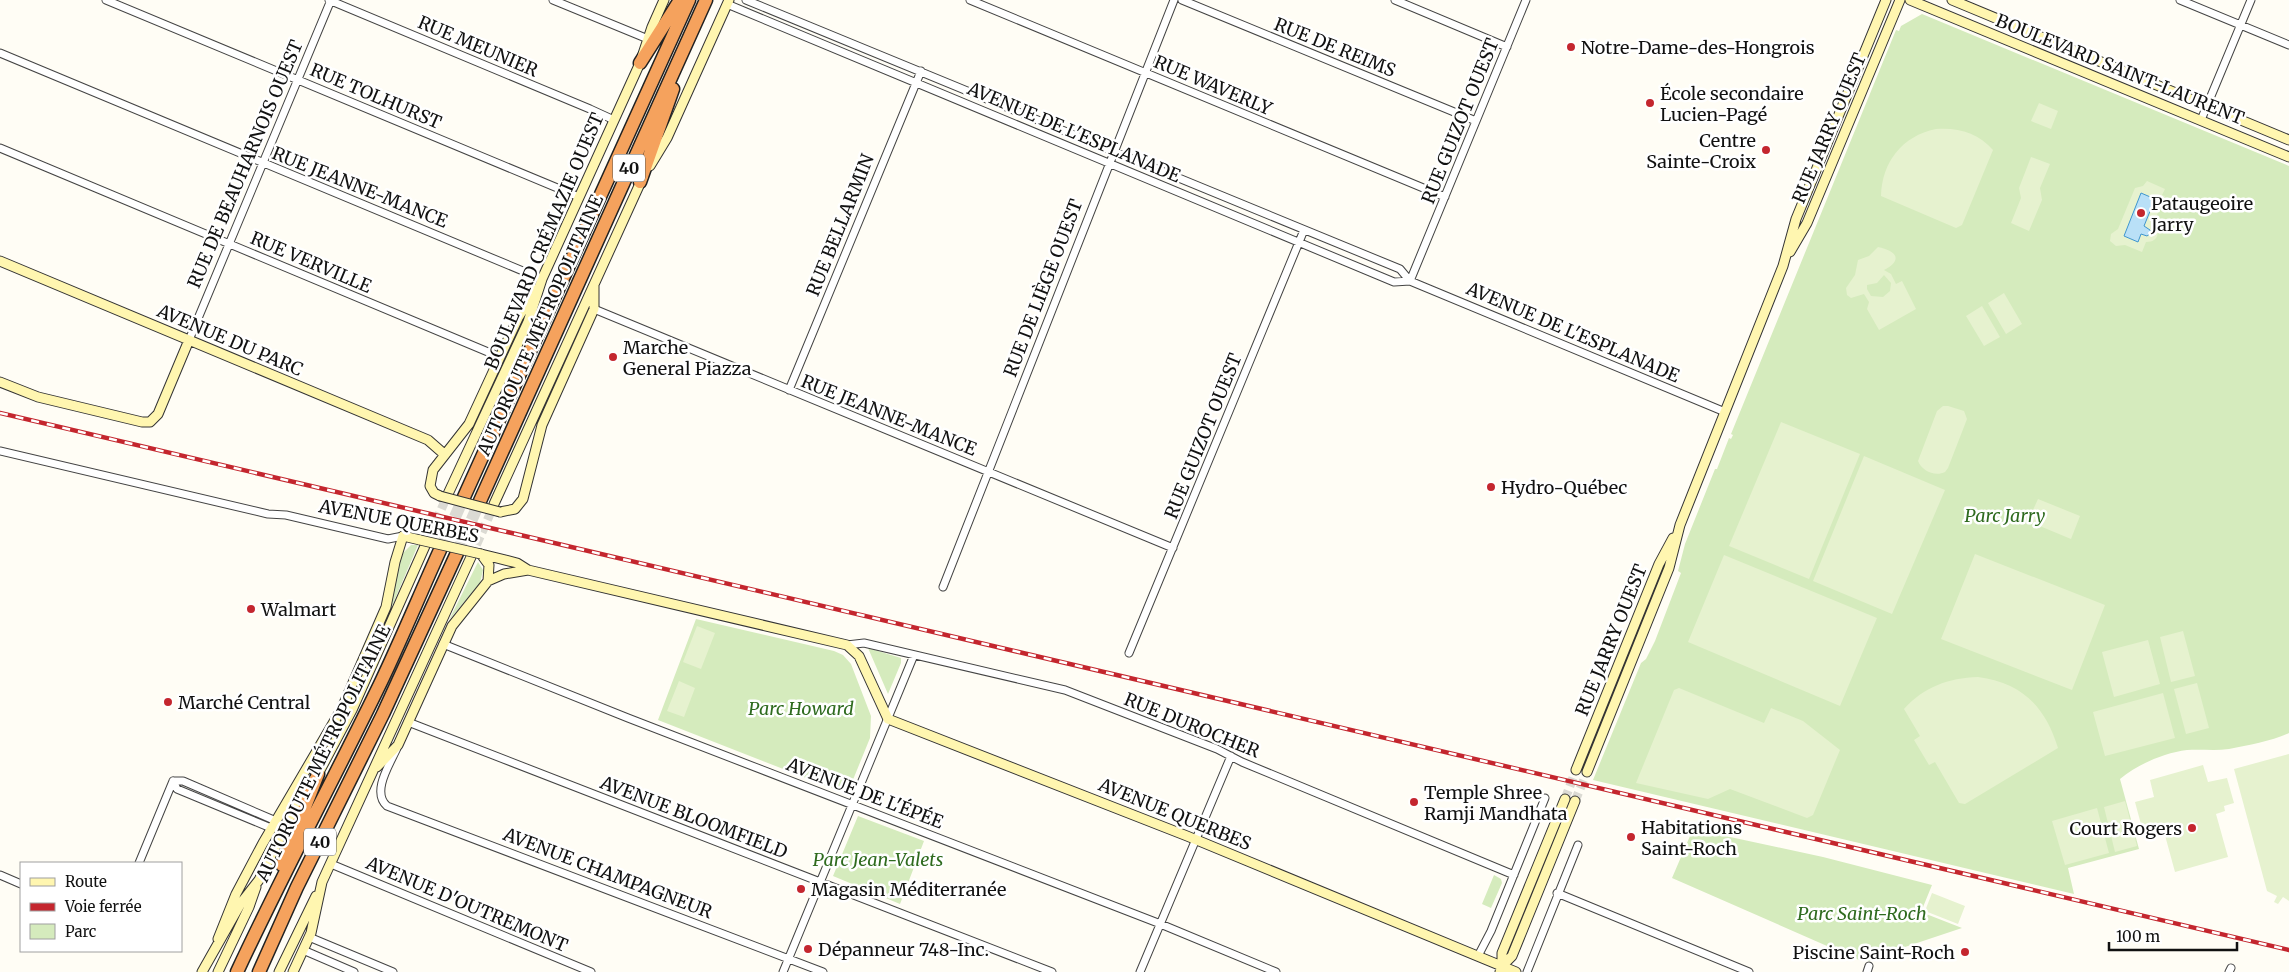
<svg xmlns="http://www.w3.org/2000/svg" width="2289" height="972" font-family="Merriweather,serif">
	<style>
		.green { fill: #d5ebbd }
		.pitch { fill: #e6f2cf; fill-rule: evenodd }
		.water { fill: #b9e0f7; stroke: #3f96cf }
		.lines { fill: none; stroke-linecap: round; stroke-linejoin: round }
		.secondary-tunnel { stroke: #dbdad3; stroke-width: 9; stroke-dasharray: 9 4.5; stroke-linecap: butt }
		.highway-tunnel { stroke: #dbdad3; stroke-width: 12; stroke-dasharray: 12 6; stroke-linecap: butt }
		.street-casing { stroke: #444; stroke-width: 9 }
		.secondary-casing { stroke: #333; stroke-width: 11 }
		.highway-casing { stroke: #222; stroke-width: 15 }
		.street { stroke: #fff; stroke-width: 7 }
		.secondary { stroke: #fff6b0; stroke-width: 9 }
		.highway { stroke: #f5a25d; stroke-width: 12 }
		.rail-casing { stroke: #c4262e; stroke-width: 4.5 }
		.rail { stroke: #fff; stroke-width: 2.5; stroke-dasharray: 8; stroke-linecap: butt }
		.secondary-bridge-casing { stroke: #333; stroke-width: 11; stroke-linecap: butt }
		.secondary-bridge { stroke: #fff6b0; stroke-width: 9 }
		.poi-dot { fill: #c4262e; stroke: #fff; stroke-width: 2 }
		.labels { text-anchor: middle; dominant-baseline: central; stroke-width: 5; stroke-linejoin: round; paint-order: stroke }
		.shield { fill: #fff; stroke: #585858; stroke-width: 1 }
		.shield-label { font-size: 16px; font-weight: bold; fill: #111 }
		.street-label { font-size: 18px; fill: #111; stroke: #fff }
		.poi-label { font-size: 18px; fill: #111; stroke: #fff; text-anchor: start }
		.park-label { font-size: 18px; font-style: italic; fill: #2f6b1f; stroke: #fff }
	</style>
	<rect width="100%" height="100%" fill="#fffdf5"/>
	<!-- green -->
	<path class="green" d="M1922,14L2289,166V733C2271,741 2249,745 2229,749C2215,751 2201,749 2187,750C2164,753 2138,764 2120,779L2139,849L2068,868L2074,894L1593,780L1641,663L1646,659L1655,641L1681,573L1678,571L1685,544L1715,469H1717L1729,438L1731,439L1733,435L1731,434L1896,30L1899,31L1901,26Z
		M411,545H418L389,613L402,554Z
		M478,562L483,570L480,583L449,620Z
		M696,619L834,651L843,655L851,664L871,716L870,738L848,792H842L658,720Z
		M868,648L901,658V663L888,694Z
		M858,816L924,841L900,904L833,876Z
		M1693,829L1823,857L1932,885L1921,912L1962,928L1881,955L1869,961L1859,960L1672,878Z
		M1494,875L1501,879L1502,883L1491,908L1482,904Z"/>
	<!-- pitch -->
	<path class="pitch" d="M2039,103L2058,111L2051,129L2031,121Z
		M1936,129C1957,127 1979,133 1993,150L1962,225L1956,228L1881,196C1882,162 1902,136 1936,129Z
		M2031,157L2050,164L2040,188L2042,200L2029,231L2011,223L2021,198L2019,188Z
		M2147,181L2165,189L2162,195L2165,196L2153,224L2158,231C2158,239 2153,242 2146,242L2142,252L2125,245L2116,246L2110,241L2111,234L2118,229L2135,188L2143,186Z
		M1878,247C1897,251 1903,260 1884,270L1891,274L1896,284L1902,281L1916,309L1879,330L1867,309L1869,302L1864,294L1851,298L1847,295L1846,288L1855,275L1858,260L1869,256ZM1884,275L1891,283L1890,291L1883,297L1871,296L1867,289V285L1877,283Z
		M2004,293L2022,324L2006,334L1988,303Z
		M1982,306L2000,337L1984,346L1966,316Z
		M1943,406H1948L1964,411L1967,419L1948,468L1945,472C1935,477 1922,471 1918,461L1937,411Z
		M1781,422L1860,454L1809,579L1729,546Z
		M1864,456L1945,490L1892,614L1813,581Z
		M2038,499L2080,516L2071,539L2028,521Z
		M1975,554L2105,605L2072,690L1941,639Z
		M1724,555L1877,618L1840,706L1688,642Z
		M697,626L715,633L701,669L683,662Z
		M2183,631L2195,676L2171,682L2160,637Z
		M2148,640L2160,684L2114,697L2102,652Z
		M1978,677C2022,683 2045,706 2058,748L1965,804L1959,803L1935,762L1929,765L1914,740L1920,736L1904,709C1924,687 1948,678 1978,677Z
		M679,681L695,688L684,717L667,711Z
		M2197,683L2209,728L2186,734L2174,689Z
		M1679,688L1764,723L1771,708L1803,721L1840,750L1813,815L1807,818L1730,789L1708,799L1636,783L1674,690Z
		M2163,693L2175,738L2105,756L2093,712Z
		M2289,754V901L2283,897L2278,904L2274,902L2277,896L2267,891L2234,769Z
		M2203,765L2208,782L2227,778L2234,803L2224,806L2225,811L2216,814L2228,857L2175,872L2163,828L2154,830L2152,825L2142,828L2135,802L2154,797L2150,780Z
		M2125,801L2137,846L2115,852L2104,807Z
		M2097,808L2109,853L2065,865L2052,821Z
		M1932,893L1965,906L1958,924L1925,911Z"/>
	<!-- water -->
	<path class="water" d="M2141,193L2155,199L2144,226L2150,230L2151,233L2147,236L2141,234L2138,242L2124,236Z"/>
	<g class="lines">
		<!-- secondary-tunnel -->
		<path class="secondary-tunnel" d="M425,546L448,494
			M471,557L494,505
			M1565,799L1576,770
			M1575,801L1587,772"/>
		<!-- highway-tunnel -->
		<path class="highway-tunnel" d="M440,550L464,497
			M457,553L480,501"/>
		<defs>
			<path id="street" d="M106,0L579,197
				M329,0L590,109L614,120
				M553,0L648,39
				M746,0L1400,269L1410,281
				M970,0L1445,197
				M1182,0L1476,121
				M1395,0L1507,47
				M2180,0L2289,45
				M727,4L1394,282L1410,281L1725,412
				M0,53L542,279
				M2201,120L2251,0
				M0,148L500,357
				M1410,281L1526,0
				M594,309L1173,548
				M189,340L331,0
				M789,390L921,71
				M0,451L268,514L286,515L388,539L403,536
				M943,587L1174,0
				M443,644L628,718L1158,923L1276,972
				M847,645L864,643L1065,690L1217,749L1242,762L1514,875
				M1129,653L1304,230
				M408,722L1052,972
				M397,748C390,764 371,792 387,806L823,972
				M173,781H183L276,821
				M173,781L177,789L271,828
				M139,863L173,781
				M331,864L591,972
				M0,875L21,884
				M1557,893L1749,972
				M309,937L393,972
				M303,950L354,972
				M1478,956L1491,931L1545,798
				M783,972L914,655
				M1140,972L1231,756
				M1527,972L1578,845
				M1867,972L1869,966
				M2229,972L2231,968"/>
			<path id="secondary" d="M1910,0L2289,157
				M1952,0L2289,140
				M650,166L667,138L729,0
				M1790,252L1807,223L1900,0
				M0,261L428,440L444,454
				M0,382L38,397L142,422H150L158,414L189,340
				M448,494L528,322L542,279L640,63L652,27L664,0
				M440,496L434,493L430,486L433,470L469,424L518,318L536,289
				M494,504L643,177
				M500,512L515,509L523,499L542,425L594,309V286
				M481,554L517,563L528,570L847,645L859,656L888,719L1187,836L1516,972
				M488,581L504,574L528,570
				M377,767L398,745L452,626L488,581L489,565L481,554
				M1576,770L1659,564L1673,538
				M1587,772L1669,568L1680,525L1783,266L1796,219L1886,0
				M218,939L236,894L263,843L342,708L386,607L395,562L403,536L420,540
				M1502,966L1512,956L1575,801
				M202,972L241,903L259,880L297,803L318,774L352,710L425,546
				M218,972L249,907L256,887
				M279,972L316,896
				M293,972L311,933L322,882L471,557
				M1500,972L1502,966V953L1565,799"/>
			<path id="highway" d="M640,63L680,0
				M640,182L673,89
				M464,497L689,0
				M480,501L706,0
				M282,865L318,774
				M237,972C282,875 333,781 380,684C401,640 420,594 440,550
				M259,972L297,887L383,714L457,553"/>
		</defs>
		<!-- street casing -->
		<use href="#street" class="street-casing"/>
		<!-- secondary casing -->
		<use href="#secondary" class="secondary-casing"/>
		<!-- highway casing -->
		<use href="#highway" class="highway-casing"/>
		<!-- street -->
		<use href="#street" class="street"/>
		<!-- secondary -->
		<use href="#secondary" class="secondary"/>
		<!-- highway -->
		<use href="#highway" class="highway"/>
		<defs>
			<path id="rail" d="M0,413L2289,950"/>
		</defs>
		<!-- rail casing -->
		<use href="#rail" class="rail-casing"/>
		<!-- rail -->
		<use href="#rail" class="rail"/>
		<defs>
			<path id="secondary-bridge" d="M440,496L500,512
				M420,540L481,554"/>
		</defs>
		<!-- secondary-bridge casing -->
		<use href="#secondary-bridge" class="secondary-bridge-casing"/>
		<!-- secondary-bridge -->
		<use href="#secondary-bridge" class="secondary-bridge"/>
	</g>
	<!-- markers -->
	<g class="poi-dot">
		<circle cx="1571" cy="47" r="5"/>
		<circle cx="1650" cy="103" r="5"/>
		<circle cx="1766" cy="150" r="5"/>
		<circle cx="2141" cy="213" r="5"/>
		<circle cx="613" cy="357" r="5"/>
		<circle cx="1491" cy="487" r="5"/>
		<circle cx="251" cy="609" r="5"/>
		<circle cx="168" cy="702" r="5"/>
		<circle cx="1414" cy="802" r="5"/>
		<circle cx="2192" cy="828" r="5"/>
		<circle cx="1631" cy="837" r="5"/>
		<circle cx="801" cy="889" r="5"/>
		<circle cx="808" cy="949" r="5"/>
		<circle cx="1965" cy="952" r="5"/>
	</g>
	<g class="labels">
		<!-- shield labels -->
		<g class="shield">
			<rect x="613" y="154.5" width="32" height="27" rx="4"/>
			<rect x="304" y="828.5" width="32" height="27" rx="4"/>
		</g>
		<g class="shield-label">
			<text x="629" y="168">40</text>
			<text x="320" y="842">40</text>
		</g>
		<!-- street labels -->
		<g class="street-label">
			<text transform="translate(478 46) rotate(23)">RUE MEUNIER</text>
			<text transform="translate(1335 47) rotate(22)">RUE DE REIMS</text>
			<text transform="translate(2120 69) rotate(22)">BOULEVARD SAINT-LAURENT</text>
			<text transform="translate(1213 85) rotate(23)">RUE WAVERLY</text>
			<text transform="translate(376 96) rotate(23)">RUE TOLHURST</text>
			<text transform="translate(1460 121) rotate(-68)">RUE GUIZOT OUEST</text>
			<text transform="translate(1829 128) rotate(-67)">RUE JARRY OUEST</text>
			<text transform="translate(1074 132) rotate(23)">AVENUE DE L'ESPLANADE</text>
			<text transform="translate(245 164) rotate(-67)">RUE DE BEAUHARNOIS OUEST</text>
			<text transform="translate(360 187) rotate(22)">RUE JEANNE-MANCE</text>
			<text transform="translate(840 225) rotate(-68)">RUE BELLARMIN</text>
			<text transform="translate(544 241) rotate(-67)">BOULEVARD CRÉMAZIE OUEST</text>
			<text transform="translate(311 262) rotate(23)">RUE VERVILLE</text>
			<text transform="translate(1043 288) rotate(-69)">RUE DE LIÈGE OUEST</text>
			<text transform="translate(540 325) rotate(-66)">AUTOROUTE MÉTROPOLITAINE</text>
			<text transform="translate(1573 332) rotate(23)">AVENUE DE L'ESPLANADE</text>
			<text transform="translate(230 340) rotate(23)">AVENUE DU PARC</text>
			<text transform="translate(889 415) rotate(22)">RUE JEANNE-MANCE</text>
			<text transform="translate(1203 436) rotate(-68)">RUE GUIZOT OUEST</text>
			<text transform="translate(399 521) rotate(11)">AVENUE QUERBES</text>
			<text transform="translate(1611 640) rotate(-68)">RUE JARRY OUEST</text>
			<text transform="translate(1192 725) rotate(22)">RUE DUROCHER</text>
			<text transform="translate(323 753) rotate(-64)">AUTOROUTE MÉTROPOLITAINE</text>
			<text transform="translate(865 793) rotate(21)">AVENUE DE L'ÉPÉE</text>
			<text transform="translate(1175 814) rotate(22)">AVENUE QUERBES</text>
			<text transform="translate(694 817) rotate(21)">AVENUE BLOOMFIELD</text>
			<text transform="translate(608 873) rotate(21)">AVENUE CHAMPAGNEUR</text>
			<text transform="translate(467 904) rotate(23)">AVENUE D'OUTREMONT</text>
		</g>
		<!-- poi labels -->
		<g class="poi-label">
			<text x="1581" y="47">Notre-Dame-des-Hongrois</text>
			<text x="1660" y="93">École secondaire<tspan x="1660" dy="21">Lucien-Pagé</tspan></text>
			<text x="1756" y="140" text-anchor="end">Centre<tspan x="1756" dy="21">Sainte-Croix</tspan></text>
			<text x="2151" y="203">Pataugeoire<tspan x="2151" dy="21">Jarry</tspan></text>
			<text x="623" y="347">Marche<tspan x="623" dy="21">General Piazza</tspan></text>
			<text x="1501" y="487">Hydro-Québec</text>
			<text x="261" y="609">Walmart</text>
			<text x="178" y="702">Marché Central</text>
			<text x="1424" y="792">Temple Shree<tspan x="1424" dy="21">Ramji Mandhata</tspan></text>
			<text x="1641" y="827">Habitations<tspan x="1641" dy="21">Saint-Roch</tspan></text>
			<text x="2182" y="828" text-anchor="end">Court Rogers</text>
			<text x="811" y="889">Magasin Méditerranée</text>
			<text x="818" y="949">Dépanneur 748-Inc.</text>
			<text x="1955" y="952" text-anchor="end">Piscine Saint-Roch</text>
		</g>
		<!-- park labels -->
		<g class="park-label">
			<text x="2005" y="515">Parc Jarry</text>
			<text x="801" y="708">Parc Howard</text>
			<text x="878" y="859">Parc Jean-Valets</text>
			<text x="1862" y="913">Parc Saint-Roch</text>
		</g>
	</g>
	<!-- legend -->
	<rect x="20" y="862" width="162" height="90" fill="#ffffff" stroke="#a0a0a0"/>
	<rect x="30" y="878" width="25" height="8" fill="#fff6b0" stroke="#a0a0a0"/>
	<text x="65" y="887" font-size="15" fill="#111111">Route</text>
	<rect x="30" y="903" width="25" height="8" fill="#c4262e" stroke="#a0a0a0"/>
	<text x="65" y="912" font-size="15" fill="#111111">Voie ferrée</text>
	<rect x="30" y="924" width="25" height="15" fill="#d5ebbd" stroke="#a0a0a0"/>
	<text x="65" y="937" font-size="15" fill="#111111">Parc</text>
	<!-- scale -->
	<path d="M2109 942v8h128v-8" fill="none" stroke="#111111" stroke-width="2.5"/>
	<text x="2116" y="942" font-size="15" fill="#111111" stroke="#ffffff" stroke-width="4" paint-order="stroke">100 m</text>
</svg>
